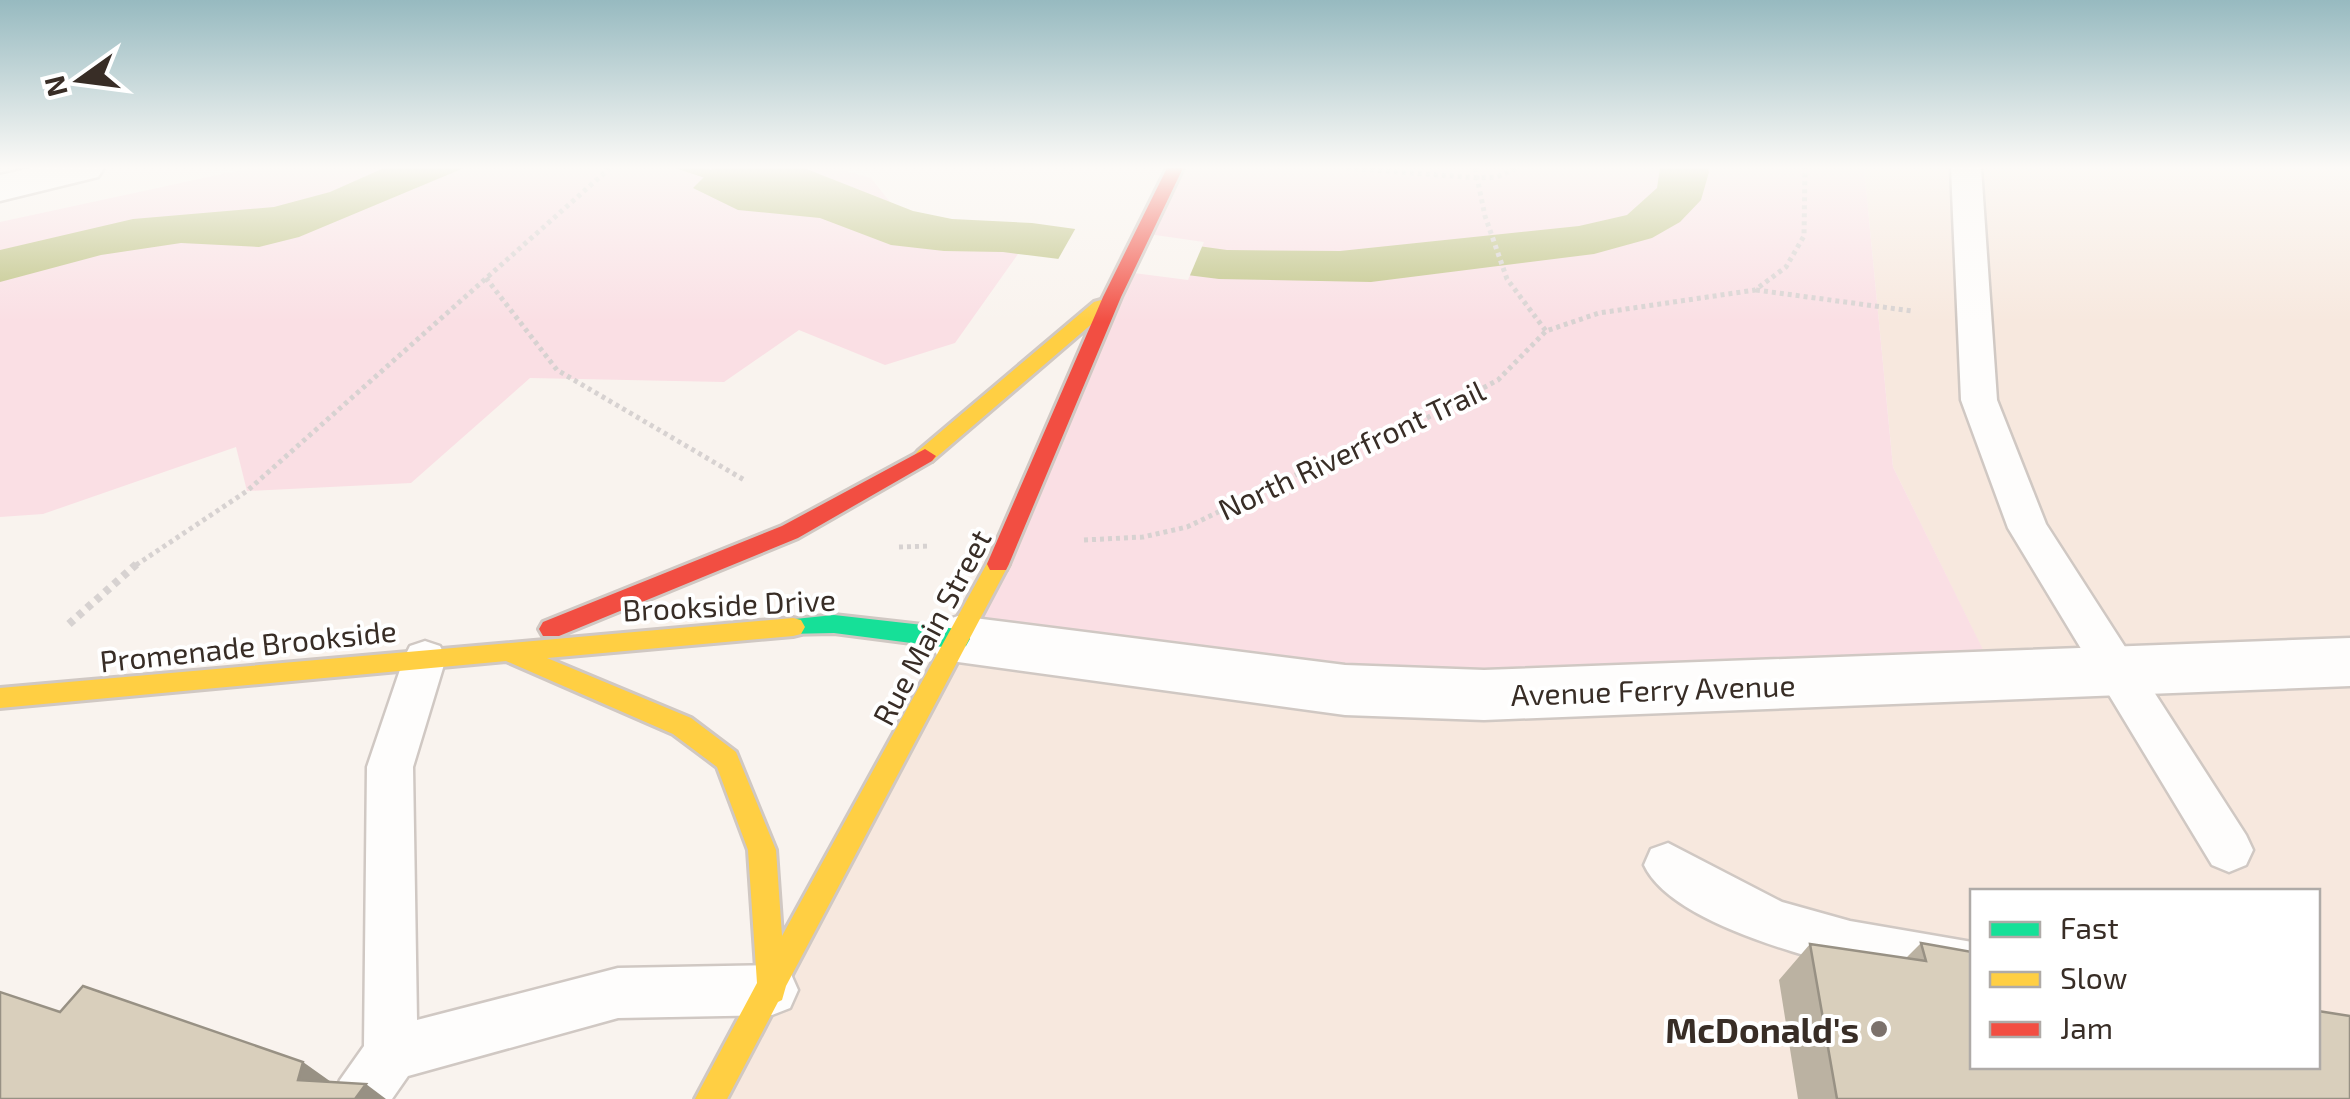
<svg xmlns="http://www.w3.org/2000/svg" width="2350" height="1099" font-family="'Exo 2',sans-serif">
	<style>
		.built { fill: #f7e8de; fill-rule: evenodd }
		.green { fill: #fadfe4 }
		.water { fill: #bfc384 }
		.pier { fill: #f9f3ee }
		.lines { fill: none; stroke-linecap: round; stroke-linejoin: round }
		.stream { fill: #bfc384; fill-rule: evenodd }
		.lane-casing { stroke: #d0c8c3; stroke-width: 5 }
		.street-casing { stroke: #d0c8c3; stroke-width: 5 }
		.fast-casing { stroke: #d0c8c3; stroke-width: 6 }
		.slow-casing { stroke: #d0c8c3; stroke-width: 6 }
		.jam-casing { stroke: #d0c8c3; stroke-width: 6 }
		.path-far1 { stroke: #d7d2d1; stroke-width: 5; stroke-dasharray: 4 4; stroke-linecap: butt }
		.path { stroke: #d7d2d1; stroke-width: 8; stroke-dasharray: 6 6; stroke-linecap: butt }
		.lane { fill: #fefdfc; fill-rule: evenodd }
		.street { fill: #fefdfc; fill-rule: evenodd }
		.fast { fill: #16e098; fill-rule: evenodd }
		.slow { fill: #ffcf43; fill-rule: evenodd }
		.jam { fill: #f24e42; fill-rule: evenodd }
		.wall { fill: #bbb2a2 }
		.shaded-wall { fill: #989184 }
		.building { fill: #d9cfbc; stroke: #989184; stroke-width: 2.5 }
		.poi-dot { fill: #7c726c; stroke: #fff; stroke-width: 4 }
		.labels { text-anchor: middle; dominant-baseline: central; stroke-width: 8; stroke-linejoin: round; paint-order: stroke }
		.street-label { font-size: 30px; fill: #382d26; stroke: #fff }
		.near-poi-label { font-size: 35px; font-weight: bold; fill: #382d26; stroke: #fff; text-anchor: end }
	</style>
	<rect width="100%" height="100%" fill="#f9f3ee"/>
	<!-- built -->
	<path class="built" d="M1864,168H2350V1099H712L958,639L1995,675L1893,467ZM1972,892H2318V1066H1972Z"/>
	<!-- green -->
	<path class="green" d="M250,168H837L871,178L911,229L1028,240L955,343L885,365L799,330L724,382L530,378L411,483L247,491L236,447L43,514L0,517V222Z
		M1175,168H1864L1893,467L1996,676L1484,695L958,639Z"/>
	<!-- water -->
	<path class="water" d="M384,168H464L299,237L259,247L181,243L101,255L0,282V250L133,219L274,207L330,192Z
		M713,168H804L913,211L952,219L1032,223L1227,250L1340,251L1579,226L1627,215L1657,188L1660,168H1708L1709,172L1701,200L1680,222L1652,238L1594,254L1371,282L1219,279L1003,252L944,251L891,245L820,218L738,210L693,188Z"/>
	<!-- pier -->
	<path class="pier" d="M1078,224L1204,242L1188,280L1056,263Z"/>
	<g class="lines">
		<!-- stream -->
		<path class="stream" d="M675,168H705L750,184L741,190Z"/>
		<defs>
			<path id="lane" d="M1951,168H1981L1997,400L2046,524L2246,835L2253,850L2246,865L2229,872L2212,865L2008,528L1961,400Z
				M425,641L440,646L446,658L413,767L417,1020L618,968L772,965L790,972L798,990L790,1008L772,1015L618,1018L408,1076L392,1099H332L340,1080L364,1046L367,767L404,658L410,646Z
				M1668,843L1782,902L1850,921L1972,942V990C1897,981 1677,938 1644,865L1651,849Z"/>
			<path id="street" d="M31,168H104L98,177L0,201V175Z
				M958,616L1345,665L1484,670L2350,638V686L1484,720L1345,715L958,662L937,655L929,639L937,623Z"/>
			<path id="fast" d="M834,615L958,629L966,632L970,639L966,646L958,649L834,633L785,634L781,627L785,620Z"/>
			<path id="slow" d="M1101,300L1110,306L1108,310L932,461H918L914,456L918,451L1094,302Z
				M998,555L1006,558L1009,564L786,986L782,1000L778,1002L727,1099H695L757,983L748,850L717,767L673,734L506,661L0,708V688L793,618L801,620L805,627L801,634L793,636L547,658L691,718L736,752L776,850L782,936L990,558Z"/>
			<path id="jam" d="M1167,168H1183L1121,297L1009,564L1006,570H990L987,564L1103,297Z
				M925,449L936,456L932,461L798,538L559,636H543L539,629L543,622L782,526Z"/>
		</defs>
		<!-- lane casing -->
		<use href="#lane" class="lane-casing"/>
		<!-- street casing -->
		<use href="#street" class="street-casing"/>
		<!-- fast casing -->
		<use href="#fast" class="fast-casing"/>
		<!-- slow casing -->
		<use href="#slow" class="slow-casing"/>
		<!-- jam casing -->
		<use href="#jam" class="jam-casing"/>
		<!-- path-far1 -->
		<path class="path-far1" d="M1346,168L1479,178L1497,177L1517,168
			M1475,168L1485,216L1507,279L1546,331
			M486,278L557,370L746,481
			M1756,290L1912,311
			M1084,540L1143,537L1187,527L1314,466L1393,436L1498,380L1546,331L1599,313L1755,290L1786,267L1804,236L1805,168
			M899,547L931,546
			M136,565L247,491L610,168"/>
		<!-- path -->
		<path class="path" d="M69,624L139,562"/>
		<!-- lane -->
		<use href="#lane" class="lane"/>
		<!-- street -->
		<use href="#street" class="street"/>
		<!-- fast -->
		<use href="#fast" class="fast"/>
		<!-- slow -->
		<use href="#slow" class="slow"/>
		<!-- jam -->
		<use href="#jam" class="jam"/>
	</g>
	<!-- wall -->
	<path class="wall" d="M1921,943L1972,1066L2350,1099H1798L1779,980L1810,944L1906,958Z"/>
	<!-- shaded-wall -->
	<path class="shaded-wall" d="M303,1062L334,1084L298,1080Z
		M366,1084L386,1099H355Z"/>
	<!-- building -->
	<path class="building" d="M1921,943L1972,952V1066H2318V1011L2350,1016V1099H1837L1810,944L1926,961Z
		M83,986L303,1062L298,1080L366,1084L355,1099H0V992L60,1012Z"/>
	<!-- sky -->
	<linearGradient id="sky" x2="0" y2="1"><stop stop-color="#97bac0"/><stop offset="0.52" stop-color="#fcfaf7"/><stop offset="1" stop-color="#fcfaf7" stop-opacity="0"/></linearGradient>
	<rect width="2350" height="322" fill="url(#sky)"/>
	<!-- markers -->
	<circle class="poi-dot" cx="1879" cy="1029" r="10"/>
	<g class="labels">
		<!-- street labels -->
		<g class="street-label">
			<text transform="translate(1351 449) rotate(-25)">North Riverfront Trail</text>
			<text transform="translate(729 604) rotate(-3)">Brookside Drive</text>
			<text transform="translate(931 627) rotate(-62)">Rue Main Street</text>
			<text transform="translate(248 645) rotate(-6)">Promenade Brookside</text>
			<text transform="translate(1653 689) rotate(-2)">Avenue Ferry Avenue</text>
		</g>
		<!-- near-poi labels -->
		<g class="near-poi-label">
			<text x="1859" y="1029">McDonald's</text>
		</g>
	</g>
	<!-- legend -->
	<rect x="1970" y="889" width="350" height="180" fill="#ffffff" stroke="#afaba8" stroke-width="2.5"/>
	<rect x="1990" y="922" width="50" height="15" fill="#16e098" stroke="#afaba8" stroke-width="2.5"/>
	<text x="2060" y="939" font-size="30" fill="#382d26">Fast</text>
	<rect x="1990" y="972" width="50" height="15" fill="#ffcf43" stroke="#afaba8" stroke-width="2.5"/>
	<text x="2060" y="989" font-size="30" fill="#382d26">Slow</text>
	<rect x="1990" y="1022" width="50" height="15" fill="#f24e42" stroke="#afaba8" stroke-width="2.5"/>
	<text x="2060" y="1039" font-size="30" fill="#382d26">Jam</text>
	<!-- north arrow -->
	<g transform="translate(80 80) rotate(256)" stroke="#ffffff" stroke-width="8" paint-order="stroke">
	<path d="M0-8L18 38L0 25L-18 38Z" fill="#382d26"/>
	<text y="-15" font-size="28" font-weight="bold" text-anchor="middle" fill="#382d26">N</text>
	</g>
</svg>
